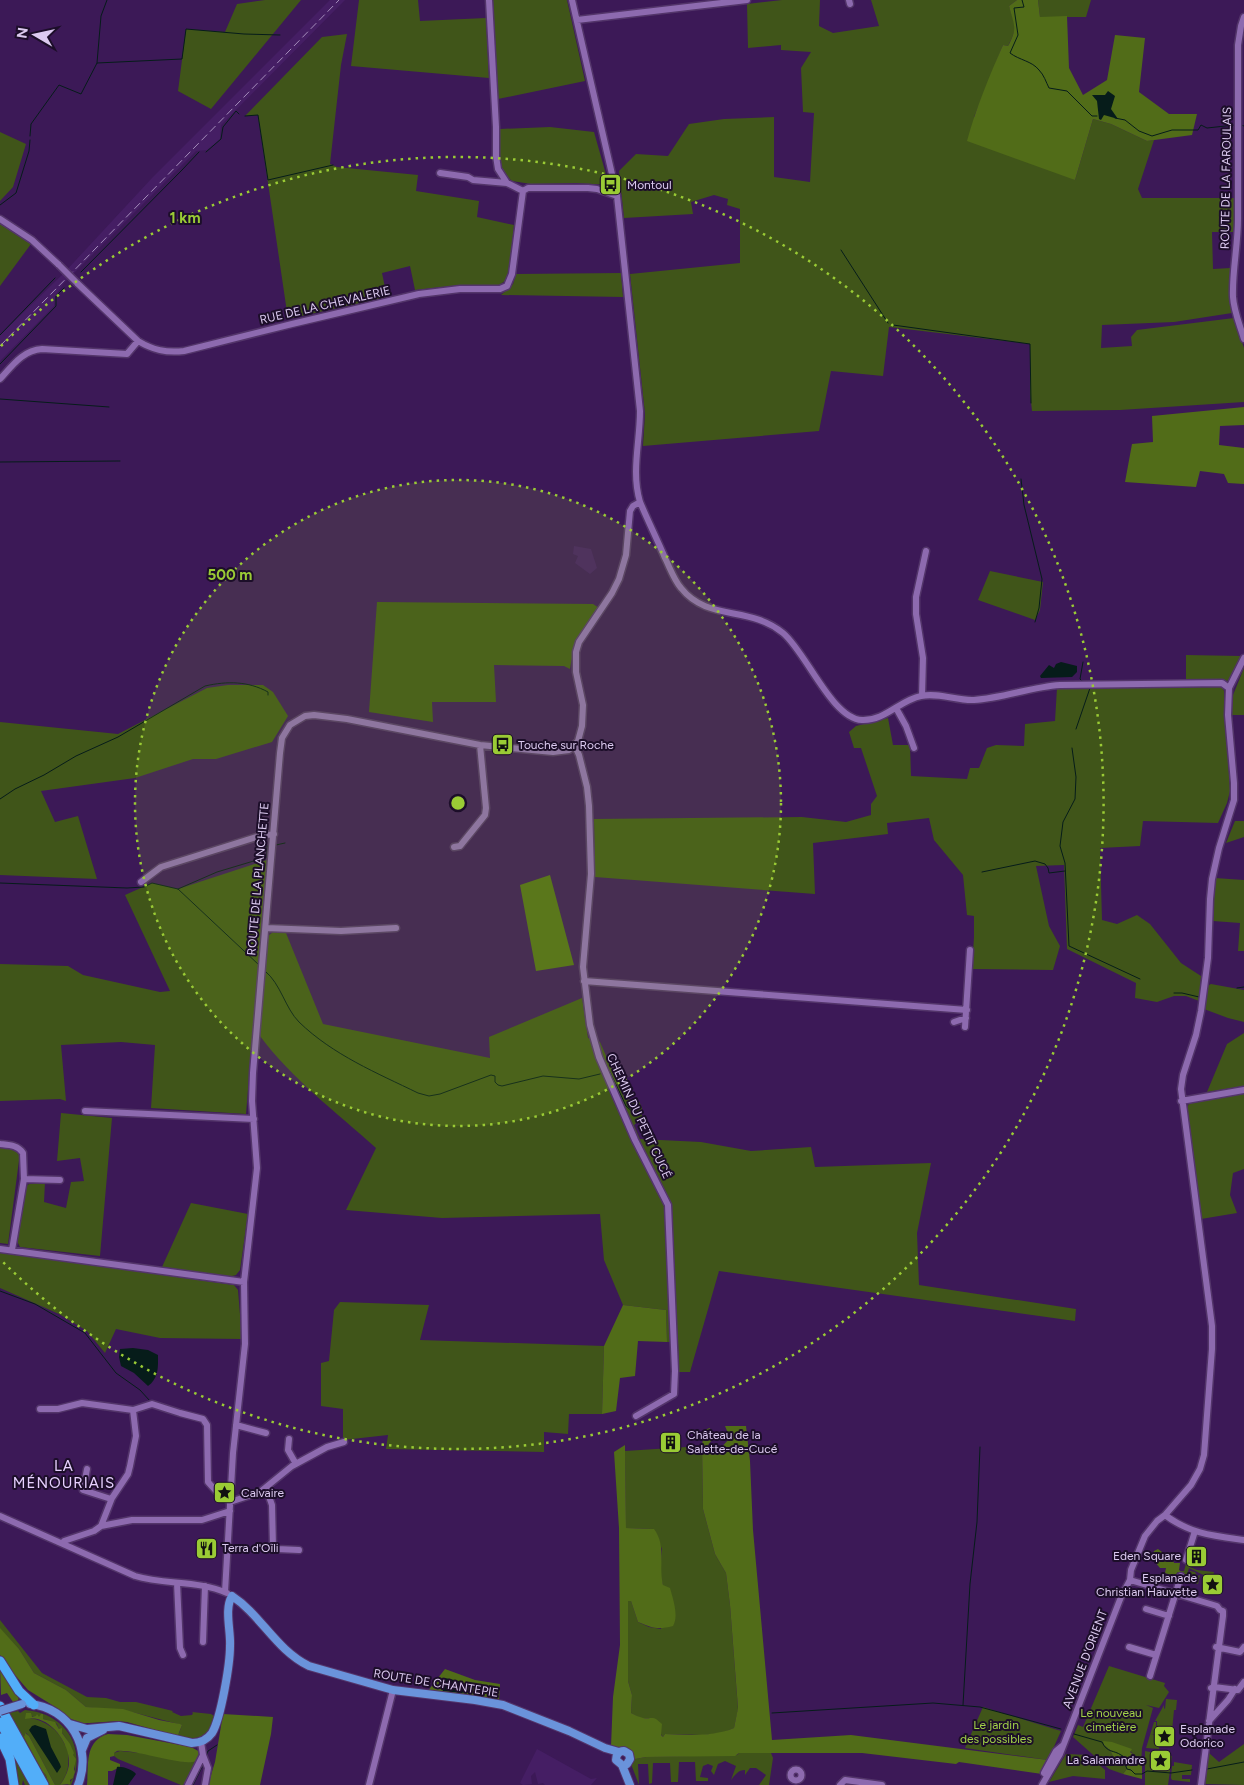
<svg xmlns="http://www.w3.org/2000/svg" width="1244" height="1785" font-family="Figtree,sans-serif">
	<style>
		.built { fill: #451e64 }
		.green { fill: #405519 }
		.forest { fill: #516c18 }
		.water { fill: #061c1a }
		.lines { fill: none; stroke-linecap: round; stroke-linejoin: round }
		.stream { stroke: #061c1a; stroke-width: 1 }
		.minor-casing { stroke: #53356a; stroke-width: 9 }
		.major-casing { stroke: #53356a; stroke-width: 10 }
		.highway-casing { stroke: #53356a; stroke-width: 11 }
		.minor { stroke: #8d6aaf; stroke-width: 6 }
		.major { stroke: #6a93db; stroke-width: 8 }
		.highway { stroke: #52aef9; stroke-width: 9 }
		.rail { stroke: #a58ebc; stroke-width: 1; stroke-dasharray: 8 4; stroke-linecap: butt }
		.minor-bridge-casing { stroke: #53356a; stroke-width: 9; stroke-linecap: butt }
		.major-bridge-casing { stroke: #53356a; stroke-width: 10; stroke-linecap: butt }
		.minor-bridge { stroke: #8d6aaf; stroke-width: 6 }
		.major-bridge { stroke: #6a93db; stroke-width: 8 }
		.ring { fill: none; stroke: #9acb35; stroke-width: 2.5; stroke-dasharray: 2.5 5 }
		.labels { text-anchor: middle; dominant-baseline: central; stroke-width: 4; stroke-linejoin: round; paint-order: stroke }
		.street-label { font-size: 12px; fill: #dccaf0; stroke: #1c0e29 }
		.poi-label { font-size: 12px; fill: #dccaf0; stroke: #1c0e29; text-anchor: start }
		.park-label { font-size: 12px; fill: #a2d248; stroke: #1c0e29 }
		.quarter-label { font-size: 15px; letter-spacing: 1px; fill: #e7d1ff; stroke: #1c0e29 }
		.centre { fill: #9acb35; stroke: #1c0e29; stroke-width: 2.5 }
		.ring-label { font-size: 15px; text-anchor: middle; font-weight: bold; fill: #9acb35; stroke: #1c0e29; stroke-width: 4; stroke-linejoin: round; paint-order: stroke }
	</style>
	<rect width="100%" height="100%" fill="#3c1957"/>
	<!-- built -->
	<path class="built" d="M330,0H345L221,125L220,139L207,150L196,151L64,283L55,296L54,306L0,361V335L63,274L152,178Z
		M574,546L591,549L597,568L590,574L575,563L578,556L573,554Z
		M537,1749L591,1779L597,1778L591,1785H545L543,1783L538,1784L535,1772L531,1776L532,1784L523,1785L520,1783Z"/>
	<!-- green -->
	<path class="green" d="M265,0H301L211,109L178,91L186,29L225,32L237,4Z
		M359,0H418L420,21L486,18L489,78L351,66Z
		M493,0H567L585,81L498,99Z
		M782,0H820L819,26L833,33L879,26L871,0H1017L1009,6C1015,25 1018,28 1008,46L1003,45L974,117L1075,180L1093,119L1111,124L1147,141L1154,140L1138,189L1142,198H1236V232H1212L1213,269L1231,268L1230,291L1232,313L1174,322L1102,325L1101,348L1132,346L1131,337L1137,330L1234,318L1244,348V402L1120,410L1032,411L1030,393V344L889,327L883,376L831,371L819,431L643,446L645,414L630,274L740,263V209L727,205L728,199L714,195L691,202L693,214L624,218L619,171L636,154L668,156L689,124L724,119L774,117V177L810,182L814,113L803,112L801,68L811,52L781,50V45L748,48L747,4Z
		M1038,0H1091L1086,17H1040Z
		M347,34L341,65L330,164L337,167L418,175L416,191L479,201L477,217L514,225L509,276L505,281L499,285L442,287L415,290L410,266L382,273L387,297L288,319L258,115L245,116L322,37Z
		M550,127L594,132L609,185L576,183L531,184L512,181L505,175L500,166L498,155L500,129Z
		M0,132L26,144L13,187L0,201Z
		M0,223L31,244L0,286Z
		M621,273L623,297L501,295L513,284L516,274Z
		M990,571L1043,582L1040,610L1035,620L978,600Z
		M377,602L593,604L599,608C582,632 575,639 570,669L564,666L494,665L496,702H432L433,722L369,712Z
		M1186,655L1241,656V659L1230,680L1222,682H1186Z
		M1244,668V715H1231L1233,695Z
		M228,685H263L273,692L288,716L272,742L216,759H193L135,778L41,791L55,822L78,816L97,879L0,875V722L118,734L207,688Z
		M1222,687L1224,691L1230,791L1227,803L1218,823L1143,821L1140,846L1100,848L1102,920L1117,924L1137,915L1150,924L1181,963L1201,976L1199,1001L1186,996H1174L1157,1002L1135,998L1136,983L1067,949L1064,865L1036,866L1049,926L1060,946L1053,970L972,969L974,937V916L967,915L963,875L934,840L929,818L887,823L888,834L813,843L815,894L595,877L594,819L802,817L846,822L871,815V804L877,796L861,748H854L849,732L856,726L888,718L893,745H910L911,776L967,779L970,768H979L987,748L996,745L1024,746L1025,724L1055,721L1057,688Z
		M1235,821H1244V837L1226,843Z
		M267,860L246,1114L151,1108L155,1045L121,1042L61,1045L66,1101L60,1099L0,1101V964L68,966L83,975L160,992L170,991L125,895L152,883L178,889Z
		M1215,878L1244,880V951H1238L1240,923L1213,921Z
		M273,932L286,933L323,1024L490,1058L489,1037L582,998L588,1038L600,1042L625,1099L639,1101L642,1108V1118L634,1125L640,1139L701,1142L751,1151L811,1147L815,1167L931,1163L917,1233L919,1285L1076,1309L1075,1321L719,1271L690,1372H679L678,1342H667L666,1310L623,1305L604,1260L600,1214L442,1218L346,1210L376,1148C336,1112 292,1079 260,1036L268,936Z
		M1211,984L1244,990V1022L1228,1018L1204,1009L1207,986Z
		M1244,1033V1086L1207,1092L1227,1044Z
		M1244,1093V1169L1233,1173L1230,1195L1237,1213L1201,1219L1185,1111L1190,1102Z
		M61,1113L112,1118L100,1256L20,1247L17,1241L25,1187L29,1184L45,1182L44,1202L66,1208L71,1182L84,1181L80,1158L57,1161Z
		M0,1147L10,1149L20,1153L8,1244L0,1243Z
		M191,1203L248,1214L240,1270L236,1275L229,1277L162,1267Z
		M0,1252L234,1285L238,1290L242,1339L160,1338L116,1329L105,1353L87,1331L59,1314L0,1288Z
		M340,1302L429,1305L420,1340L604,1346L602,1414H569L568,1434L544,1432V1452L386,1449L388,1435L343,1440V1409L321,1406V1363L329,1361L334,1310Z
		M702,1446L703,1509L715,1554L726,1573L730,1605L738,1709L734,1728L722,1733L703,1735L665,1734L663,1737L649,1718H640L631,1713L632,1695L628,1681V1601H631L638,1622L649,1627L661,1629L663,1585L660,1574L662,1549L653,1529L626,1528L625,1451Z
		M1187,1560L1192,1562L1190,1567L1197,1570L1214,1572L1213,1577L1216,1578V1581L1189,1568L1187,1575H1190V1571L1195,1572L1197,1576L1200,1575L1198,1584L1195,1583V1579L1181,1574V1571H1184Z
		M0,1620L42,1673L87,1697L106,1698L120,1702H136L173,1711L172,1712L181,1716L192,1715L193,1713L192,1712L211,1714L214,1716C211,1742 193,1740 173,1735L179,1733L182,1725L132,1712L86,1707L66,1690L34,1673L19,1649L0,1629Z
		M1109,1666L1165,1683L1164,1686L1169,1692L1159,1708L1146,1705L1153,1708L1142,1748L1141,1764L1137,1766L1135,1763L1137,1757L1130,1751L1111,1743L1104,1745L1110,1750L1114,1758L1122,1756L1127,1760V1769L1123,1774L1109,1769L1073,1737L1078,1725L1083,1727Z
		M1166,1699L1177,1700L1176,1710H1174L1172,1731H1157V1721H1155L1164,1705V1708L1165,1709Z
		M983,1707L1061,1731L1048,1760L965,1748Z
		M25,1710C65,1713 88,1748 71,1785H68C70,1781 75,1777 75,1772C75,1760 71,1746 65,1737C62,1732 58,1729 57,1724C49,1720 40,1718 30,1716L31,1713L30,1718C46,1721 58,1729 65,1745L68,1746C68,1763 71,1769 60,1785H55L29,1736L26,1733L24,1735L42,1771L46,1775L49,1785L9,1713L18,1711L20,1713Z
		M1154,1722H1156V1734L1151,1735H1160L1159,1749L1146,1748Z
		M2,1733L30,1785H25L23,1780L22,1785H16L0,1734Z
		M1244,1744V1785L1205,1784L1209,1753L1219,1762Z
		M120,1751L150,1754L185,1762L199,1759L188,1779L183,1785H181L118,1759L114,1756V1753Z
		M1145,1751L1172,1756L1168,1785H1145Z
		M739,1753H771L773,1758L769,1785H759L766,1775L756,1768H750L745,1775V1770C738,1770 735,1775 731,1780L736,1766L725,1761L718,1764L714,1775L711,1771L713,1766L708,1764L703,1766L700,1777L708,1778V1781H696L695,1762H679L678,1782H671L670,1763H653L652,1783L649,1784L648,1764H638L639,1785L631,1764L633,1757L635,1759L646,1757L737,1755Z
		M1066,1754L1088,1755L1105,1770V1779L1073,1776L1049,1782Z
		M1174,1762L1192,1765L1191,1775H1182V1779H1190V1782L1172,1780L1171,1778L1172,1766H1174Z"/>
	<!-- forest -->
	<path class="forest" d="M1017,0H1038L1040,17L1067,16L1069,68L1083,95L1107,80L1115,35L1145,38L1139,92L1169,114H1197L1192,135L1147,141L1111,124L1093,119L1075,180L967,141C976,108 989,77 1003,45L1008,46C1018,28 1014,25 1009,6Z
		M1244,407V425L1220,426L1219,445L1244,448V484L1228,483L1224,474L1200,471L1196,487L1125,482L1132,444L1153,442L1152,416Z
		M550,875L574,965L536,971L520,885Z
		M623,1305L666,1310L667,1342L638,1341L635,1376L620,1378L616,1411L602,1414L604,1346Z
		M725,1426H746L750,1461L753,1530L772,1740L851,1735L1048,1760L1042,1774L959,1762L956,1764L862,1753H739L735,1756L646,1757L635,1759L611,1746L613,1697L620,1645L619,1528L614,1452L625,1445L626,1528L654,1529C667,1547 658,1564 663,1585L670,1588C673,1599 679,1616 673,1626C658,1630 652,1628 638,1622L631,1601H628V1681L632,1695L631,1713C635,1715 639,1717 643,1718C655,1719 652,1715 662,1724L661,1735L663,1737L665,1734C688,1735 712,1737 734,1728L738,1708L730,1605L726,1573L715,1554L703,1509L702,1446L704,1430L710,1428L712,1440L708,1445L709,1453H716L730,1438Z
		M1158,1549L1162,1552L1164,1557H1172L1174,1563H1180L1179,1570L1182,1572L1181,1574L1178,1572L1174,1576L1165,1573L1166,1568H1160L1154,1561L1144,1559L1145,1553L1152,1556L1154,1551Z
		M0,1628L19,1649L34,1673L66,1690L86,1707L123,1709L159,1720L180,1724L182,1725L178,1735H173L127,1722L118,1721L89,1723H83L71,1719L57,1708L28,1690L9,1668L0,1655Z
		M0,1665L19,1696L18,1701L13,1702L7,1693L1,1695Z
		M445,1669L475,1680L500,1684L499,1701L484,1697L427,1692Z
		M26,1713H31L32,1717L36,1716L37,1714L39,1717L41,1714H43V1719L55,1722L59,1729L62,1728V1733L70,1744L74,1753L73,1755L76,1759L74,1769L75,1772L73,1778L70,1780V1784L60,1785C64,1780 69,1770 69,1763C70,1742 48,1713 25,1719Z
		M223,1714L273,1717L271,1734L260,1785H208L215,1762Z
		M25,1733L29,1736L55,1785H49L46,1775L42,1771L24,1737Z
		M108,1734L127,1735L191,1747L200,1752L201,1755C199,1758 200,1759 196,1761C183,1767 136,1749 117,1751L114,1753V1756L110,1757V1760L120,1764V1767L112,1771H108V1785H87C89,1765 84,1741 108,1734Z
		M1103,1741L1112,1742L1132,1749L1130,1752L1137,1757L1136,1765H1142V1779L1123,1774L1127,1769L1125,1764L1127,1760L1122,1756L1117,1758H1114L1110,1750L1104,1745Z"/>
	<!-- water -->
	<path class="water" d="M1108,91L1115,96L1111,109L1118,119L1104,115L1101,120L1099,119L1097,101L1092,95H1105Z
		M1061,662L1077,666V672L1072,677L1041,678L1040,676L1049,665L1054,668L1056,664Z
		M133,1348L148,1350L158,1355C158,1367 159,1378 148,1386L134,1373L121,1366L119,1357L120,1349Z
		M445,1678L459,1681L466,1691L462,1693L443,1691L440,1685L441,1680Z
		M35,1725L46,1729L51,1747L60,1764L61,1767L57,1773L29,1730L32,1726Z
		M117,1767C122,1766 133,1770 136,1774L128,1785H113Z"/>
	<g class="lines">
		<!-- stream -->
		<path class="stream" d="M1022,0L1024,7L1014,8L1018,35L1010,53C1019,60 1032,61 1039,70C1044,75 1046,82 1049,88L1067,91L1092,116H1097
			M97,63L101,16L107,0
			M245,116L258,115L268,180L333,165
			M1115,118L1125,120L1139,131L1152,136L1172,130H1198L1201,125L1207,128L1235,125
			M1241,125L1244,126
			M30,136L31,124L59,85L81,94L97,63L182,59L186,29L244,34L280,35
			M206,152L221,139L223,127L236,111L239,114
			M0,205L16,193L29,151L30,140
			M841,250L888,323
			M81,272L182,170L199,152
			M893,325L1030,344L1031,403
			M0,335L55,278
			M0,364L56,306V296L64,288
			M0,399L109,407
			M0,462L120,461
			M1021,479L1024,505L1042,579L1039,608L1035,622
			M1083,662L1080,679L1082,681L1086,682
			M1076,729L1090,688
			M1072,748L1076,777L1075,799L1063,822L1060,846L1065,863L1069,946L1140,979
			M0,799L15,789L44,775L76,756L118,737L205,686C227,681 248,681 268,692V695
			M276,845L285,843
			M982,872L1035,861L1045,864L1048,868L1049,873L1065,871
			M0,883L127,888L144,887L152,883L178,889L259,965
			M178,889L217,872L267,857V846H269
			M265,971C281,984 285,1008 299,1022C333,1055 377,1073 418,1093L429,1096L440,1094L491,1075L495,1076V1082L498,1085L502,1086L543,1076L579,1079L600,1074
			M1237,988L1244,987
			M1174,993H1182L1199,997
			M610,1072L626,1106L634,1113
			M0,1291L35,1304L85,1333L116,1373L140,1390L150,1401
			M963,1705L970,1584L977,1522L980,1447
			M772,1713L933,1703L980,1707L1061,1729
			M1074,1734L1102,1742C1107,1753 1114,1750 1121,1755C1124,1756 1125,1759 1127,1761L1125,1764L1127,1769L1131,1770L1135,1774H1142L1147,1771L1171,1773L1192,1770
			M206,1757L208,1751L217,1745
			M1207,1769L1244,1762
			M193,1785L204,1763"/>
		<defs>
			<path id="minor" d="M489,0L496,127V156L498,169L507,183L523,191L528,188H588L597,189L617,196
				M572,0L617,196L640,411C640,442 631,472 640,502C648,521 657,539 665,558C670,568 674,580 681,588C708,622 749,605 783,633C806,652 832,719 862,720C885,721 900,700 921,696C938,692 957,701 974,700C1003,698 1031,687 1060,685L1222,683L1229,688L1228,715L1234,783V800L1219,848L1212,879L1210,899L1208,958L1201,1011L1196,1035L1183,1075L1181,1089L1212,1326V1349L1204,1455L1200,1469L1191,1485L1165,1515L1157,1521L1145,1536L1131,1570L1130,1580L1121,1597L1060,1754L1042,1785
				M849,0L850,4
				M1244,17L1241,26L1238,45V219C1238,245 1232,272 1233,297C1234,312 1240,325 1244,339
				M577,20L747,0
				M440,173L468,177L473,180L507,183
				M0,219L32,240L59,265
				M77,283L138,341C153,350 166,353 184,351L292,324L419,294L460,289H500L507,286L512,274L523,191
				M0,379C12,366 23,350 42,349L127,354L138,341
				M1229,688L1244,658
				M922,696L923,658L916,614V597L926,551
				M896,708L906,726L914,748
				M575,746L579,755L587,787L589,806L591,874L583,967L590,1025L599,1057L635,1140L668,1205L675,1371L674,1394L636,1416
				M454,847L460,846L485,815L486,808L480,745
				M141,882L161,867L263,835L274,834
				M266,928L341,931L396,928
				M584,981L967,1010
				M954,1022L966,1018
				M965,1027L970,950
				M1181,1101L1244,1090
				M85,1111L254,1119
				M0,1144C9,1145 18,1145 23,1153L24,1179
				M0,1249L244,1282
				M12,1250L24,1179L60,1180
				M40,1409H58L82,1403L133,1410L152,1404L180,1413L203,1419L207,1425L208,1482L217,1492L230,1502
				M236,1425L266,1433
				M289,1439L288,1450L296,1464
				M87,1469L83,1490L111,1499
				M266,1488L272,1505L273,1547L277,1549L299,1550
				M230,1502L260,1492L292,1466L327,1447L344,1442
				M1165,1515C1190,1534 1214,1536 1244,1540
				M0,1516L135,1576C165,1585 198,1580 227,1593
				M101,1526L132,1520H202L230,1511
				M63,1544L64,1541L94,1531L101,1526L112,1498L128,1474L130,1466L136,1436L133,1410
				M1186,1560L1195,1531
				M1130,1580L1217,1606L1220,1610
				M177,1583L180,1648L183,1655
				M225,1592L233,1453L245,1344L244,1282L257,1168L252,1101L253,1073L280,753L282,738L290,725L305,716L314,715L347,719L480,745L553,752L569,750L578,741L582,726L583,705L576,672V652L579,642L612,593L619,579L626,555L630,511L633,506L640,502
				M1146,1609L1169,1616
				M203,1642L205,1586
				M1129,1647L1156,1655
				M1216,1647L1240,1652L1244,1647
				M1150,1676L1181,1576
				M1211,1688L1214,1687L1238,1690L1244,1682
				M1209,1721L1228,1700L1235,1689
				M203,1755L208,1768L205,1785
				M790.5 1775a5.5 5.5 0 1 1 11 0a5.5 5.5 0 1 1-11 0Z
				M1044,1773L1056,1751L1062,1746
				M188,1785L203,1755L201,1742
				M369,1785L393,1690
				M840,1785L845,1780L882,1785
				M1201,1785L1223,1616V1611L1220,1610"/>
			<path id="major" d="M30,1704C70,1708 93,1748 78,1785
				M70,1724L87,1729L119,1726L192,1743C200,1743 207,1740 212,1733C221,1718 230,1664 230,1646C231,1631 224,1609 232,1596C261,1615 276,1650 309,1666L393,1690L475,1700L503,1705L569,1731L605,1748L619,1752
				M82,1750L87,1738L103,1730
				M627,1764L630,1759L629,1754L624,1751C618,1751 616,1755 616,1760L622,1765L630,1785"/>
			<path id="highway" d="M0,1661L19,1691L34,1705
				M0,1706L44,1785
				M0,1722L35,1785
				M0,1738L10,1759L14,1785"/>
		</defs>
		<!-- minor casing -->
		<use href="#minor" class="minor-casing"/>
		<!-- major casing -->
		<use href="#major" class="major-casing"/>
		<!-- highway casing -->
		<use href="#highway" class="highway-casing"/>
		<!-- minor -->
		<use href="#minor" class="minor"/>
		<!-- major -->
		<use href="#major" class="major"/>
		<!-- highway -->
		<use href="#highway" class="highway"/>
		<!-- rail -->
		<path class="rail" d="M0,346L339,0"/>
		<defs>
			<path id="minor-bridge" d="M59,265L77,283"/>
			<path id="major-bridge" d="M0,1711L22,1704"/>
		</defs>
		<!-- minor-bridge casing -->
		<use href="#minor-bridge" class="minor-bridge-casing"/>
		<!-- major-bridge casing -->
		<use href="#major-bridge" class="major-bridge-casing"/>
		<!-- minor-bridge -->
		<use href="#minor-bridge" class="minor-bridge"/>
		<!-- major-bridge -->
		<use href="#major-bridge" class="major-bridge"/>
	</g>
	<!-- distance rings -->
	<circle cx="458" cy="803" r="323" fill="#9acb35" fill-opacity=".12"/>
	<g class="ring">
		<circle cx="458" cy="803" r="323"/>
		<path d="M1 346A646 646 0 1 1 1 1260"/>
	</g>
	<!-- icons -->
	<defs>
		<symbol id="bus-square" viewBox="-11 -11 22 22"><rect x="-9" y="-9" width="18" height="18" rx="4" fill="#9acb35" stroke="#1c0e29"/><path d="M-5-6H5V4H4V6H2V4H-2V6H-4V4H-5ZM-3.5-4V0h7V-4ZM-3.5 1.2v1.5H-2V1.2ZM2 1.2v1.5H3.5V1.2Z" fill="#111"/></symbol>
		<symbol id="building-square" viewBox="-11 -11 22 22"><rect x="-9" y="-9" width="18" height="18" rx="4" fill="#9acb35" stroke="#1c0e29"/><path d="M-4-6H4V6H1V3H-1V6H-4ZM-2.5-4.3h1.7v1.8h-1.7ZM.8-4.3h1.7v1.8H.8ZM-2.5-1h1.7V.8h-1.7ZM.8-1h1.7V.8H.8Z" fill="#111"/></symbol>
		<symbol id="sight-square" viewBox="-11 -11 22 22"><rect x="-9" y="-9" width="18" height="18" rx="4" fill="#9acb35" stroke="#1c0e29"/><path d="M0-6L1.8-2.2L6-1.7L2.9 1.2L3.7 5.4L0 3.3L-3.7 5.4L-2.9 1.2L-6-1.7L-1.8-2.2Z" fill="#111"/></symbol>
		<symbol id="restaurant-square" viewBox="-11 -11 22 22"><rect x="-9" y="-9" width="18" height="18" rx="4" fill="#9acb35" stroke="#1c0e29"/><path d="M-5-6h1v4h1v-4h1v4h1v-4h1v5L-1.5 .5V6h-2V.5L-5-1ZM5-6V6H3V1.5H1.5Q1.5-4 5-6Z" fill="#111"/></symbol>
	</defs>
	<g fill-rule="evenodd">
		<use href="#bus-square" x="598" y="172" width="25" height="25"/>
		<use href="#bus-square" x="490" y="732" width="25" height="25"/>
		<use href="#building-square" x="658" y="1430" width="25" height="25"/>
		<use href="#sight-square" x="212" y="1480" width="25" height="25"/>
		<use href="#restaurant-square" x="194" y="1536" width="25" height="25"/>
		<use href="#building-square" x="1184" y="1544" width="25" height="25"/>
		<use href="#sight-square" x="1200" y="1572" width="25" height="25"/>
		<use href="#sight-square" x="1152" y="1724" width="25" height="25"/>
		<use href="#sight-square" x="1148" y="1748" width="25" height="25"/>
	</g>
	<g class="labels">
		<!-- street labels -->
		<g class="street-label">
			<text transform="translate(1226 178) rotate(-89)">ROUTE DE LA FAROULAIS</text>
			<text transform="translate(325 305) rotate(-13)">RUE DE LA CHEVALERIE</text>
			<text transform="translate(258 879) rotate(-85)">ROUTE DE LA PLANCHETTE</text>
			<text transform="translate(639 1116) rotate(65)">CHEMIN DU PETIT CUCÉ</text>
			<text transform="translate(1085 1659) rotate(-69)">AVENUE D'ORIENT</text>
			<text transform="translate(436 1683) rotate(9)">ROUTE DE CHANTEPIE</text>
		</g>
		<!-- poi labels -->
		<g class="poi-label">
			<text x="627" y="185">Montoul</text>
			<text x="518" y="745">Touche sur Roche</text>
			<text x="687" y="1435">Château de la<tspan x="687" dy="14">Salette-de-Cucé</tspan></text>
			<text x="241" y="1493">Calvaire</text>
			<text x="222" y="1548">Terra d'Oïli</text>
			<text x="1181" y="1556" text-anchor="end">Eden Square</text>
			<text x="1197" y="1578" text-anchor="end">Esplanade<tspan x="1197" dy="14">Christian Hauvette</tspan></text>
			<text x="1180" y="1729">Esplanade<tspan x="1180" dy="14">Odorico</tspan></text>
			<text x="1145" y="1760" text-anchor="end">La Salamandre</text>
		</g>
		<!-- park labels -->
		<g class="park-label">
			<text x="1111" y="1713">Le nouveau<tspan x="1111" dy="14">cimetière</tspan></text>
			<text x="996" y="1725">Le jardin<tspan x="996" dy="14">des possibles</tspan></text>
		</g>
		<!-- quarter labels -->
		<g class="quarter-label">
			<text x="64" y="1466">LA<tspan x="64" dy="17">MÉNOURIAIS</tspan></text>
		</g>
	</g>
	<circle cx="458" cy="803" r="8" class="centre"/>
	<g class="ring-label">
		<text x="185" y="223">1 km</text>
		<text x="230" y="580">500 m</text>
	</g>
	<!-- north arrow -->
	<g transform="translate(35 35) rotate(279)" stroke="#1c0e29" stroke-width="4" paint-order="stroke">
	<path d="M0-4L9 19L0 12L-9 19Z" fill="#dccaf0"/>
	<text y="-8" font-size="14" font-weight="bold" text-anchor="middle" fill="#dccaf0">N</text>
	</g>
</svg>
